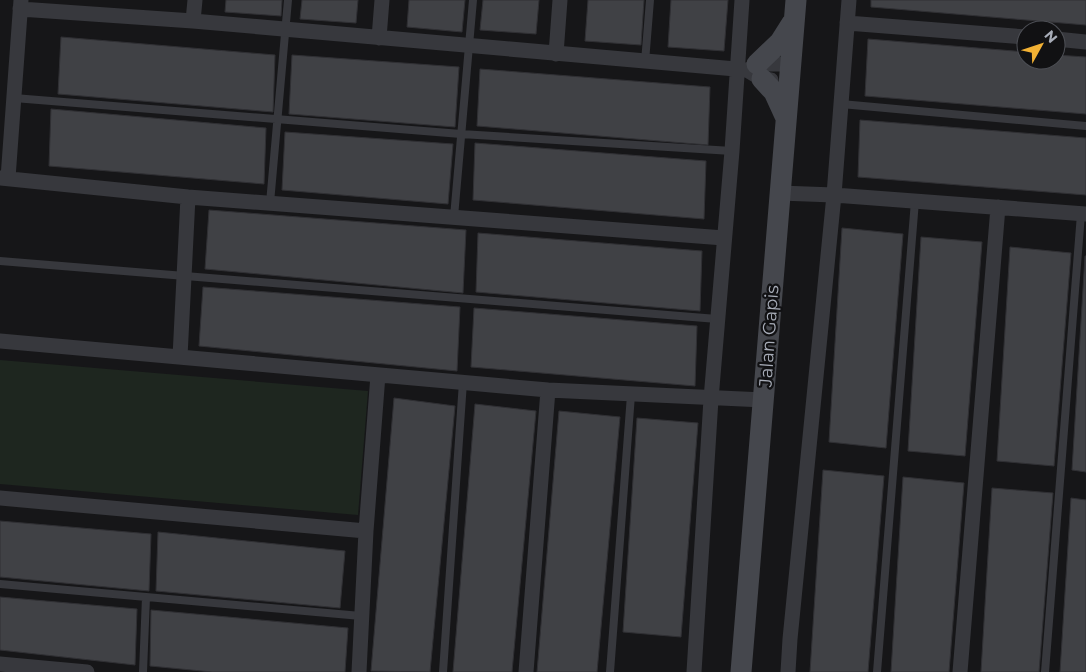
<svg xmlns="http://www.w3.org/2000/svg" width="1086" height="672" font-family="Montserrat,sans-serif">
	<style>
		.green { fill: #1e261f }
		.building { fill: #404145; stroke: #303034 }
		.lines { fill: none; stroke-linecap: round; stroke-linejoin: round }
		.lane { stroke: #37383d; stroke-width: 8 }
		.street { stroke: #37383d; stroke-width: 15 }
		.secondary { stroke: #45474d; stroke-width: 21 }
		.labels { text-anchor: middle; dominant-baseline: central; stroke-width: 4.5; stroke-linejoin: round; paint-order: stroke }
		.street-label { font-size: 18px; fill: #a8adb8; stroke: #111113 }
	</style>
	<rect width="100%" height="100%" fill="#161618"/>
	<!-- green -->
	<path class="green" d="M0,360L368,391L358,515L0,484Z"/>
	<!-- building -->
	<path class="building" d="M226,0H282L281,16L225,12Z
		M302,0H358L356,23L300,19Z
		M409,0H465L462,32L407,27Z
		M483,0H539L536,34L480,30Z
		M588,0H644L641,45L585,41Z
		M671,0H728L724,51L668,47Z
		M871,0H1086V25L871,7Z
		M61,37L275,55L273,112L58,94Z
		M868,39L1026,52V60H1056V55L1086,57V114L865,96Z
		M292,55L459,67L455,127L289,114Z
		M480,69L710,87L708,145L477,126Z
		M51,109L266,128L264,184L49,166Z
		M860,120L1086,138V195L858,177Z
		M285,132L453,144L448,204L282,190Z
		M475,143L706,161L704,219L473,200Z
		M209,210L466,230L463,293L205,269Z
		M842,228L903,234L886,448L829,442Z
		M478,233L702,251L700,311L476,292Z
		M921,237L982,242L965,456L908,451Z
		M1010,247L1071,253L1054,466L997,461Z
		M1085,256H1086V472L1072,470Z
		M203,287L460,307L457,371L199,346Z
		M474,308L697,326L695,386L471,367Z
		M394,398L455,406L430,672L371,671Z
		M475,404L536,411L512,672H453Z
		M559,411L620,417L597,672H537Z
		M637,418L698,423L681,637L623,632Z
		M823,470L884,476L868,672H810Z
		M903,477L964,483L949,672H891Z
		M992,488L1053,493L1039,672H981Z
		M1071,498L1086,500V672H1060Z
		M0,521L151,534L149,591L0,577Z
		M158,532L345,551L340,608L156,591Z
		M0,597L137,609L135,665L0,650Z
		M151,610L348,628L345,672H212L150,666Z"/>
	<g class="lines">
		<!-- lane -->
		<path class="lane" d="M645,62L650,0
			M14,98L461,134L732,151
			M841,104L1086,126
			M270,203L288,0
			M454,217L473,0
			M0,261L717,319
			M0,584L361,616
			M143,672L146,597
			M443,672L463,382
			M610,672L631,395
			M877,672L915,201
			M1045,672L1081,214"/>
		<!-- street -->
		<path class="street" d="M20,9L193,21L747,70L762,79L771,80
			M193,21L195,0
			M847,23L1026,37
			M379,38L382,0
			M1056,39L1086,42
			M556,54L560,0
			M752,67L757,64H790
			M0,178L188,197L724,238
			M8,178L21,0
			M780,193L834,195L1086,214
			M0,341L548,390L764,400
			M180,357L188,197
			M0,498L366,531
			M0,664L87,672
			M359,672L366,531L378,375
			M526,672L548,390
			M694,672L711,399L732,151L742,0
			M788,672L790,639L834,195L849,0
			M960,672L998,207"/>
		<!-- secondary -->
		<path class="secondary" d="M757,64L780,42L792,23
			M762,79L774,92L785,116
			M741,672L796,0"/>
	</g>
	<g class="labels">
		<!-- street labels -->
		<g class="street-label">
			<text transform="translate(769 336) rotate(-86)">Jalan Gapis</text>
		</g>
	</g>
	<!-- north arrow -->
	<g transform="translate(1041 45) rotate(50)"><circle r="24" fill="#111113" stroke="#4d4f55"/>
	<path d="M0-4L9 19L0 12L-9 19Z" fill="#f2b134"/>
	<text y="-8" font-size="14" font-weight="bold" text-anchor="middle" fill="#a8adb8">N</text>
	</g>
</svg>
